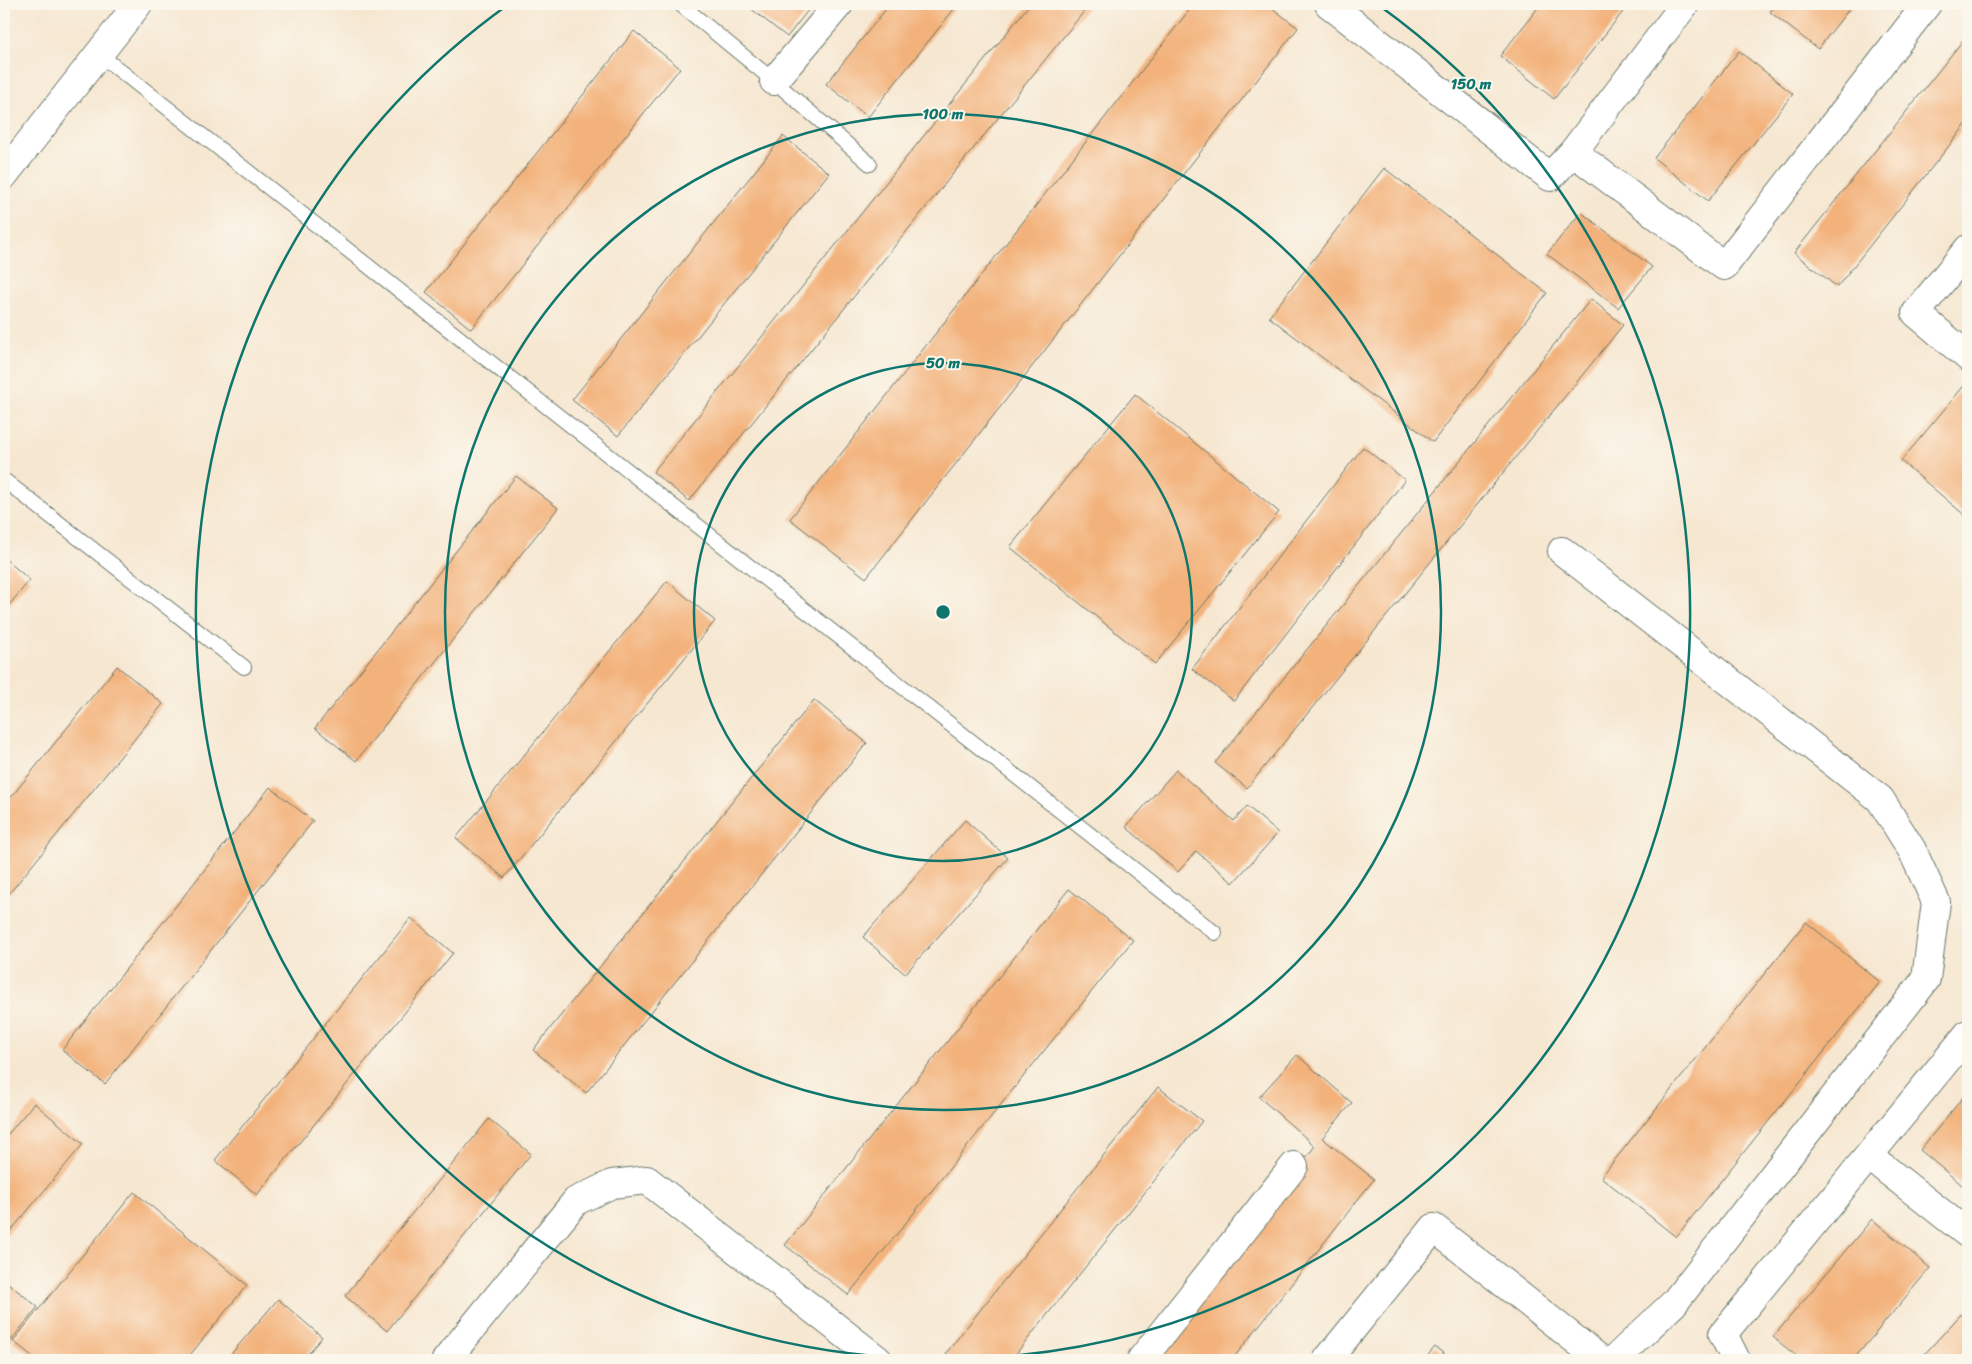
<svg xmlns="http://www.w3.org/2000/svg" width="1972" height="1364" font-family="Sriracha,sans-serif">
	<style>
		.building { fill: #f3b27c }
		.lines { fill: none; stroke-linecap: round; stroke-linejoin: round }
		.service-casing { stroke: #6a786b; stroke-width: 16 }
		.minor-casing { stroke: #6a786b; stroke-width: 30 }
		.service { stroke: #fff; stroke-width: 14 }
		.minor { stroke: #fff; stroke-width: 28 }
		.ring { fill: none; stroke: #0f766e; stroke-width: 2.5 }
		.centre { fill: #0f766e; stroke: #fbf7ec; stroke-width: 2.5 }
		.ring-label { font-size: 15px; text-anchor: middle; font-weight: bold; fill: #0f766e; stroke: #fbf7ec; stroke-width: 4; stroke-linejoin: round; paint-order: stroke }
	</style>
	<rect width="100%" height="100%" fill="#fbf7ec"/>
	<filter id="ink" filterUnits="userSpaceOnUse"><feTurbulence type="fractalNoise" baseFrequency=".02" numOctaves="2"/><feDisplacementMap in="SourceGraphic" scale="10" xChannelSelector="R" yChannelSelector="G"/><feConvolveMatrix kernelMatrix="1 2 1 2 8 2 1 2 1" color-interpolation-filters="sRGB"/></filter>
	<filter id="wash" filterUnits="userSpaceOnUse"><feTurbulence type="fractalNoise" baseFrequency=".0096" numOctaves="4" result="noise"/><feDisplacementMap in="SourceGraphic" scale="20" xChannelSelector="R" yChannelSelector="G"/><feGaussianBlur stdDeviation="1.12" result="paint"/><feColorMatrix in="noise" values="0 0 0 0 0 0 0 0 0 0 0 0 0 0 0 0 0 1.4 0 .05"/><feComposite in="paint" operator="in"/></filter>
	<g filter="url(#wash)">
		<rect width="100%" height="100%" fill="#f6e7d1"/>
		<g id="blocks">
			<!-- building -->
			<path class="building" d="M745,4H813L787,37Z
				M890,4H958L868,117L826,84Z
				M1030,4H1090L689,501L653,472Z
				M1194,4H1267L1298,28L866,578L790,519Z
				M1541,4H1629L1554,99L1500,56Z
				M1777,4H1853L1818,49L1770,12Z
				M634,31L680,68L471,329L426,292Z
				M1968,34V122L1837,287L1794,253Z
				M1739,51L1793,94L1708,201L1654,158Z
				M783,136L829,173L618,436L572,400Z
				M1384,168L1547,293L1433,442L1269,317Z
				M1581,212L1652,267L1618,308L1547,254Z
				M1591,299L1623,325L1247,788L1215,763Z
				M1968,381V518L1901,461Z
				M1135,394L1279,512L1155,664L1010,547Z
				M1363,447L1405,480L1234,701L1192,669Z
				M516,476L558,508L356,761L315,728Z
				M4,558L30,580L4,611Z
				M667,581L715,621L504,878L456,838Z
				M117,666L163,704L4,900V806Z
				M814,700L867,743L586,1093L533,1050Z
				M1176,770L1234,821L1247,806L1278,833L1233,883L1196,851L1178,872L1126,827Z
				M270,787L313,821L105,1084L62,1050Z
				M965,820L1008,858L905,974L863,937Z
				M1069,889L1133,940L848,1295L785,1245Z
				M411,918L453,953L257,1195L215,1160Z
				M1806,922L1880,982L1676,1237L1601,1177Z
				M1297,1055L1352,1103L1322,1138L1374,1179L1232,1360H1148L1315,1146L1259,1097Z
				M1158,1087L1202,1121L1011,1360H955L946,1353Z
				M1968,1091V1190L1920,1150Z
				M34,1103L83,1144L4,1239V1139Z
				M489,1119L531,1154L387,1331L345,1296Z
				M134,1192L247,1285L186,1360H37L13,1341Z
				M1872,1219L1930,1268L1853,1360H1801L1773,1337Z
				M4,1280L38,1307L4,1349Z
				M278,1299L322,1337L303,1360H226Z
				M1965,1310L1968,1313V1360H1919Z
				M1435,1347L1452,1360H1424Z"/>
		</g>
	</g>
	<g filter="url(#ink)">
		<use href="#blocks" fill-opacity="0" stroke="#6a786b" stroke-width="1"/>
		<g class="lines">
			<defs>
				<path id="service" d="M680,4L774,81L870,164
					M99,54L1215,933
					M4,480L244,667"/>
				<path id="minor" d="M1329,4L1550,177L1573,152
					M1685,4L1573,152L1724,266L1927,4
					M774,81L839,4
					M4,175L138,4
					M1968,249L1916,313L1968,357
					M1562,551L1880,799L1912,850L1936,902L1926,979L1674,1303L1614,1360
					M1869,1156L1968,1234
					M446,1360L576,1201L612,1184L647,1180L878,1360
					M1141,1360L1294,1166
					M1327,1360L1434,1228L1601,1360
					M1736,1360L1723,1334L1968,1034"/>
			</defs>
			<!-- service casing -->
			<use href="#service" class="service-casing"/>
			<!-- minor casing -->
			<use href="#minor" class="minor-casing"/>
			<!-- service -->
			<use href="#service" class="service"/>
			<!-- minor -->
			<use href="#minor" class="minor"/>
		</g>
	</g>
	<!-- distance rings -->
	<g class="ring">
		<circle cx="943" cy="612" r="249"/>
		<circle cx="943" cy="612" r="498"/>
		<path d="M1377 4A747 747 0 1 1 509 4"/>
	</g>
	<circle cx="943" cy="612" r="8" class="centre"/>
	<g class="ring-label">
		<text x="1471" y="89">150 m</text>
		<text x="943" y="119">100 m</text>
		<text x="943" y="368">50 m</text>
	</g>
	<!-- margin -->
	<rect width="1972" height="1364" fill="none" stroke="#fbf7ec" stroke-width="20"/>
</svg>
